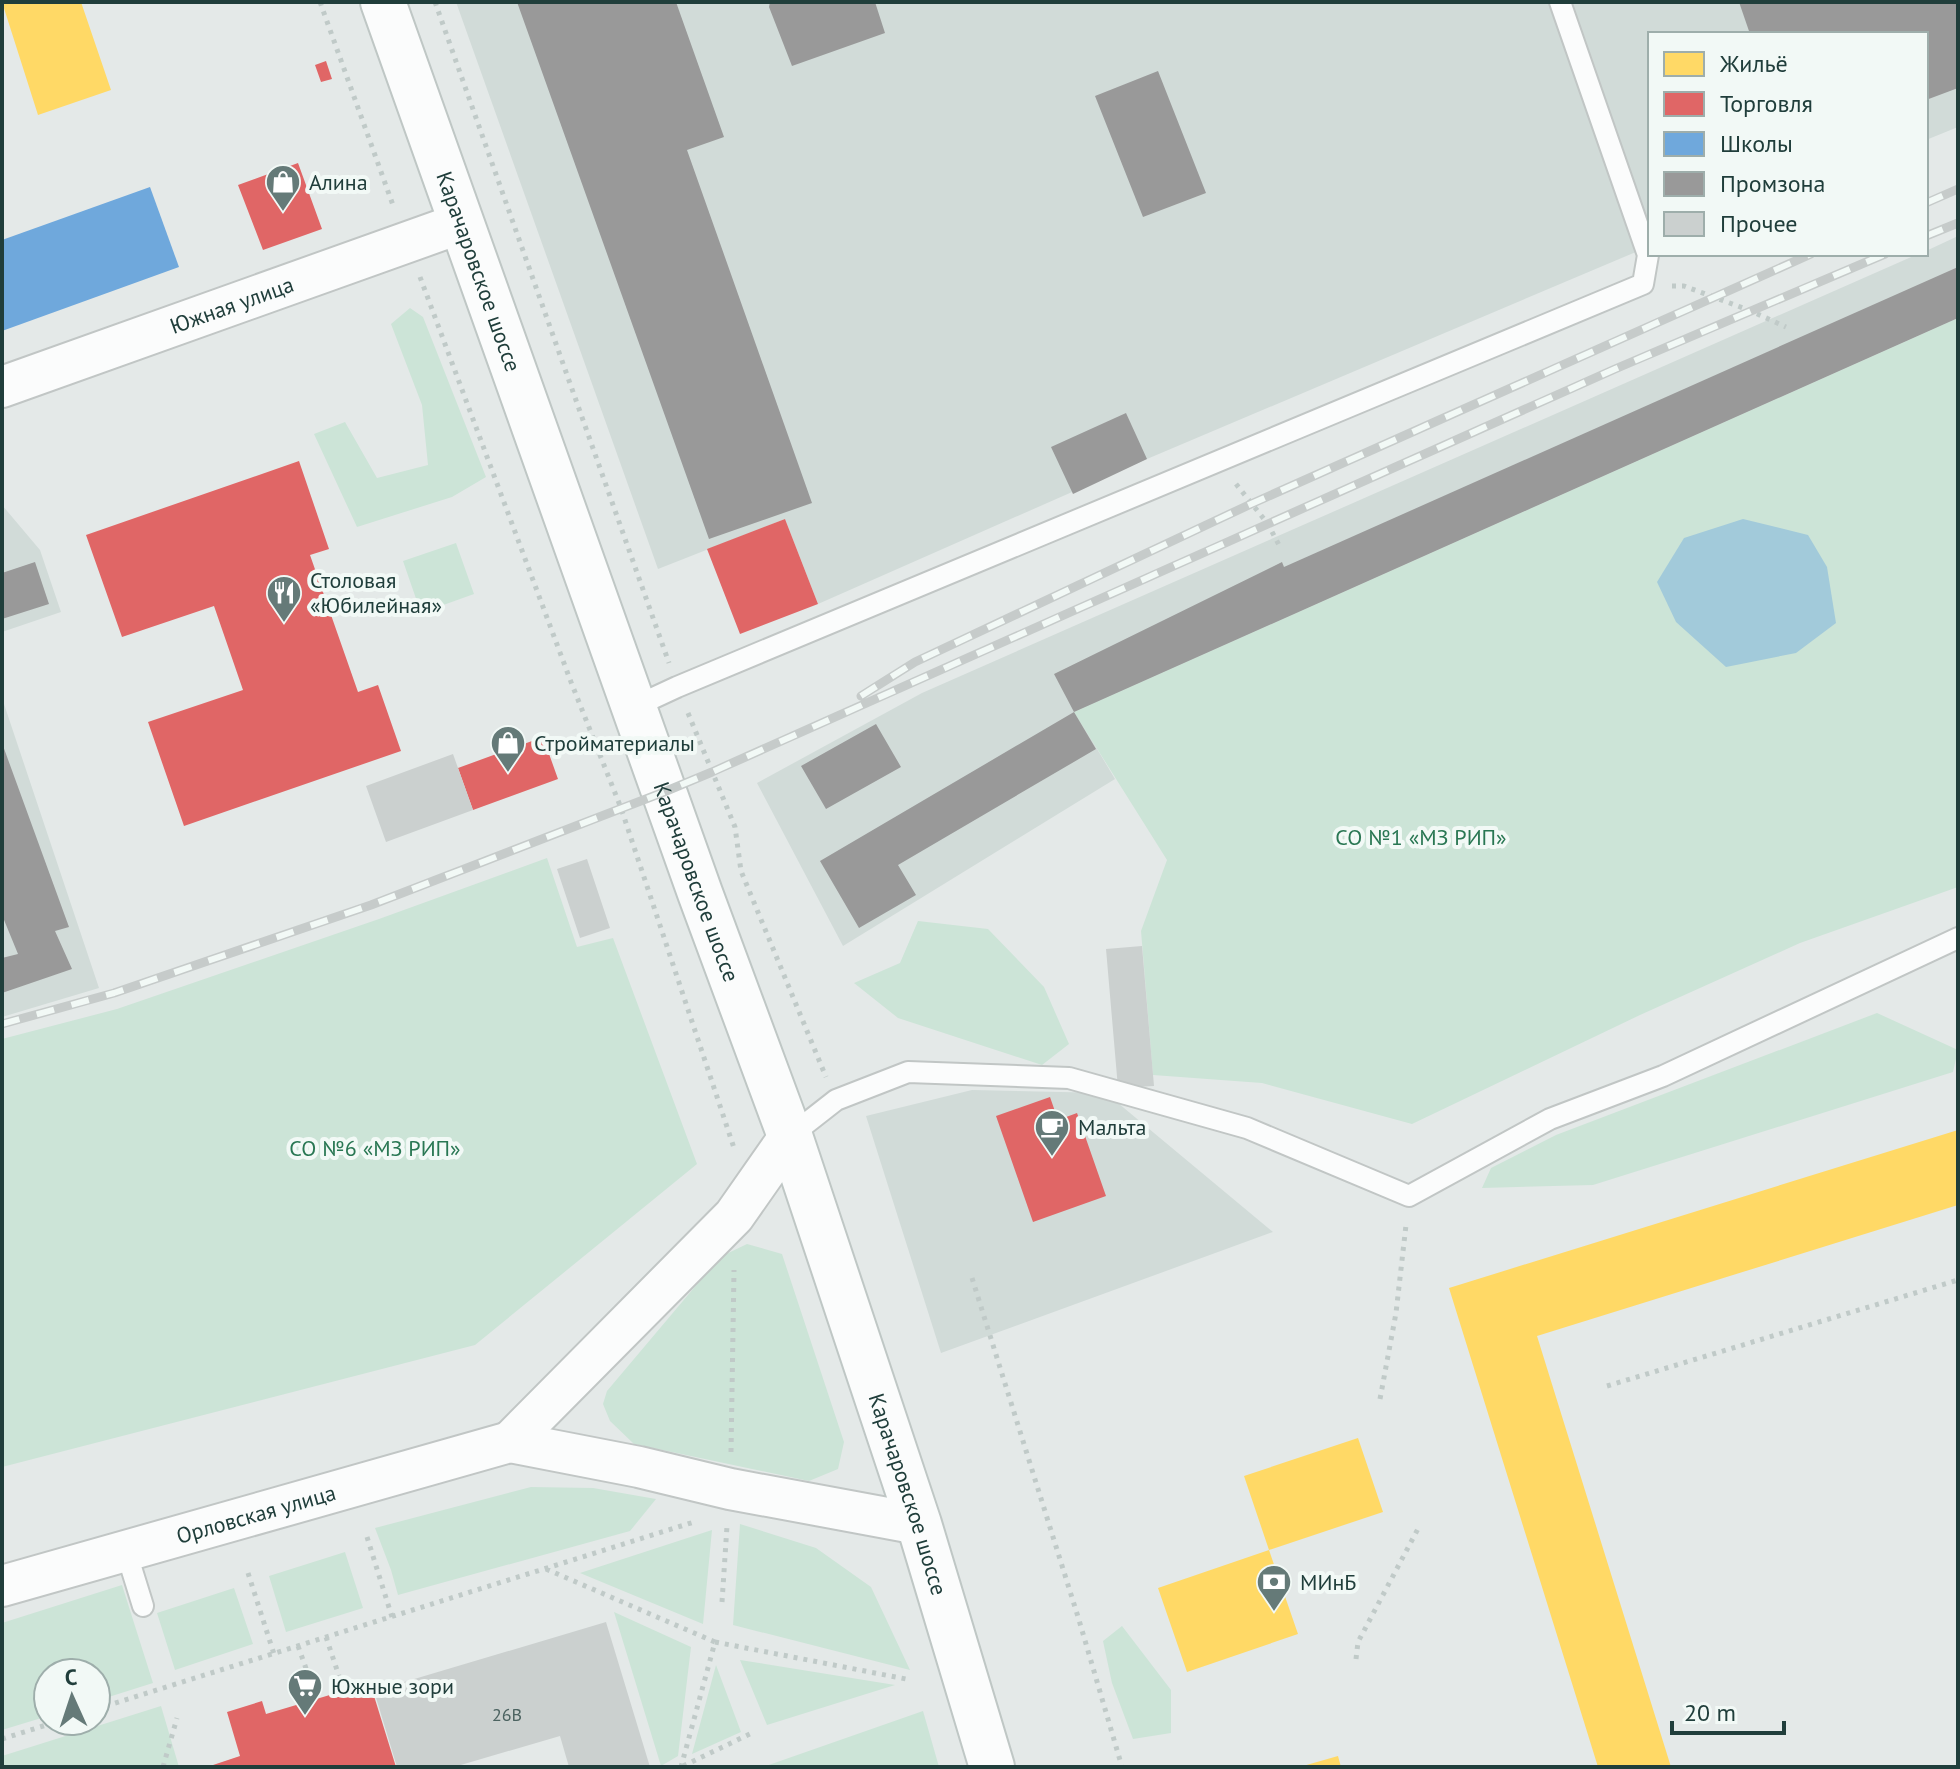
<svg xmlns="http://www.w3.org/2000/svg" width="1960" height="1769" font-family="'PT Sans',sans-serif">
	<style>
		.built { fill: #d1dbd8 }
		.green { fill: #cce4d7 }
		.water { fill: #a2cada }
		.homes { fill: #ffd966 }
		.shops { fill: #e06666 }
		.schools { fill: #6fa8dc }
		.industry { fill: #999 }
		.building { fill: #cbd0cf }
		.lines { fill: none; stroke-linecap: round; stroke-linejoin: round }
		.lane-casing { stroke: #c1c6c5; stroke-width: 24 }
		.street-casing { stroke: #c1c6c5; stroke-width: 44 }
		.secondary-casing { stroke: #bfc7c5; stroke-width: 48 }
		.path { stroke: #c0cac8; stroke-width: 5; stroke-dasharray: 4 6; stroke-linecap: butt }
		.lane { stroke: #fbfcfc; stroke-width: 20 }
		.street { stroke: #fbfcfc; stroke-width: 40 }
		.secondary { stroke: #fbfcfc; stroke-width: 44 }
		.rail-casing { stroke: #c6cbca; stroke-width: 9 }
		.rail { stroke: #f2f9f6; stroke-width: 6; stroke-dasharray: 18; stroke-linecap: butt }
		.labels { text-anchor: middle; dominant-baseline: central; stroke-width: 8; stroke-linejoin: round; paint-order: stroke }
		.number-label { font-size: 18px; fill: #4c6361 }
		.poi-label { font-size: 22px; fill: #203e3b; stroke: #f2f9f6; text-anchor: start }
		.street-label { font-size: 22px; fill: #203e3b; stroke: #f2f9f6 }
		.park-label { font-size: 22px; fill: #297753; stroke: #f2f9f6 }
	</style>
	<rect width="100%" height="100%" fill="#e4e9e8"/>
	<!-- built -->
	<path class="built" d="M456,2H1958V127L1926,140V34H1650V246L1147,459L818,604L785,519L658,569Z
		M1958,236V318L1075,712L1115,779L843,946L757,783L922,693L1918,254H1926V251Z
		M2,505L40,550L61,612L2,632Z
		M2,698L99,988L2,1017Z
		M972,1090L1106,1093L1273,1232L941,1353L866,1116Z"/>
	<!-- green -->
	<path class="green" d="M410,308L423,317L486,477L452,497L357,527L314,434L345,422L377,478L428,465L422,405L391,324Z
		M1958,318V887L1800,943L1640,1015L1412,1124L1262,1083L1153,1075L1141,931L1167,860L1074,712Z
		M456,543L474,594L421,613L403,561Z
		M547,858L577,947L613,938L697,1164L475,1345L2,1467V1039L117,1009L379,919Z
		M918,921L988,929L1044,987L1069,1044L1042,1065L898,1018L854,983L900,963Z
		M1877,1013L1958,1050L1953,1072L1593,1185L1482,1188L1491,1168L1556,1135Z
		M747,1244L782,1254L844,1442L838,1469L809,1481L634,1444L610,1421L603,1404L607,1391L720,1257Z
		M531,1487L593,1488L656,1499L630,1531L398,1595L391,1570L375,1528Z
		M740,1524L816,1548L871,1587L910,1670L733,1625Z
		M712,1530L703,1624L580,1573Z
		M345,1552L363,1608L286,1632L269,1576Z
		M122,1585L153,1683L96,1701V1673H48V1716L2,1730V1623Z
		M234,1588L253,1644L175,1670L157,1613Z
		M614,1612L691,1647L678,1756L661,1766Z
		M1122,1626L1171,1690V1733L1133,1739L1112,1683L1103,1641Z
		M740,1660L895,1685L767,1725Z
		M716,1665L741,1732L692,1754Z
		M161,1706L179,1767H2V1756Z
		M923,1711L939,1767H762H763Z"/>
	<!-- water -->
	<path class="water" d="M1743,519L1808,535L1827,567L1836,623L1796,653L1726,667L1676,622L1657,582L1684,538Z"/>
	<!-- homes -->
	<path class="homes" d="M2,2H81L111,90L38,115Z
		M1958,1130V1205L1537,1336L1671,1767H1598L1449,1288Z
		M1358,1438L1383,1512L1269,1550L1244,1476Z
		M1269,1550L1298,1634L1187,1672L1158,1588Z
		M1338,1756L1341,1767H1303V1766Z"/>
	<!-- shops -->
	<path class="shops" d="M326,61L332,79L321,82L315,65Z
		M298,163L322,229L263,250L238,185Z
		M299,461L329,549L310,555L358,692L378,685L401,751L184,826L148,722L243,690L214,606L122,637L86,535Z
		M785,519L818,604L740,634L707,549Z
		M543,737L558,779L473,810L458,768Z
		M1050,1097L1058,1120L1077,1113L1106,1196L1033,1222L996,1116Z
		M370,1683L396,1767H207L240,1756L227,1712L262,1701L266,1714Z"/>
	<!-- schools -->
	<path class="schools" d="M150,187L179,267L2,331V240Z"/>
	<!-- industry -->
	<path class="industry" d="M517,2H676L724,137L687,150L812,503L709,539Z
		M770,2H875L885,33L792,66L769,7Z
		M1739,2H1958V88L1926,100V34H1750Z
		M1158,71L1206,193L1143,217L1095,96Z
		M1958,267V318L1074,712L1054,674L1282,562L1284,567Z
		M1126,413L1147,459L1073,494L1051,447Z
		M35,562L49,604L2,619V573Z
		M1074,712L1096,749L898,865L916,895L859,928L820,861Z
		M876,724L901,767L826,809L801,766Z
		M2,743L69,927L55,931L72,969L2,993V958L18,954L2,915Z"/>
	<!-- building -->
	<path class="building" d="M453,754L473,810L386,842L366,786Z
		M587,859L610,928L580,938L557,869Z
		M1142,946L1154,1086L1118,1088L1106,949Z
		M606,1622L650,1767H569L560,1736L454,1767H397L374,1691Z"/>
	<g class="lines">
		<defs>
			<path id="lane" d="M634,707L677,687L1643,284L1648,255L1560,2
				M790,1136L836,1100L908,1072L1069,1078L1247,1128L1409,1196L1550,1119L1663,1076L1958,938
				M126,1551L143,1606"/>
			<g id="street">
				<path id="s1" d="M2,387L461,223"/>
				<path d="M510,1442L734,1216L790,1136"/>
				<path id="s2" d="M2,1586L510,1442L639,1467L730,1489L919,1524"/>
			</g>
			<g id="secondary">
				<path id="s3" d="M383,2L700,893L790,1136L919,1524L992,1767"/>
			</g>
		</defs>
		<!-- lane casing -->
		<use href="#lane" class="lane-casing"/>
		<!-- street casing -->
		<use href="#street" class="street-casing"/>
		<!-- secondary casing -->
		<use href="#secondary" class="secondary-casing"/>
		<!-- path -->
		<path class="path" d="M320,2L394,208
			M435,2L669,663
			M420,277L571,682L621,808L734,1148
			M1672,286H1684L1751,311L1786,327
			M1236,484L1268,524L1281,549
			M688,713L735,827L741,871L826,1077
			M972,1278L1079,1620L1122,1767
			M1607,1386L1958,1280
			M1380,1399L1396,1313L1406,1225
			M731,1452L734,1270
			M367,1537L392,1617
			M546,1569L715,1642L681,1767
			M248,1573L274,1654
			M722,1602L727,1526
			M326,1637L344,1691
			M715,1642L906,1679
			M298,1646L317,1699
			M1356,1659L1358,1642L1420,1525
			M96,1709L694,1522
			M2,1739L59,1721
			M683,1766L754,1732
			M163,1767L177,1718"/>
		<!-- lane -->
		<use href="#lane" class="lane"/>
		<!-- street -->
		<use href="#street" class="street"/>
		<!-- secondary -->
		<use href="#secondary" class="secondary"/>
		<defs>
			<path id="rail" d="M1926,203L1958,189
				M1926,236L1958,223
				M861,696L915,662L1251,504L1811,254
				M2,1024L114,993L371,905L664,792L712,772L1615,369L1885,254"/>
		</defs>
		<!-- rail casing -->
		<use href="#rail" class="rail-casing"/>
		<!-- rail -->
		<use href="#rail" class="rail"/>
	</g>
	<!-- icons -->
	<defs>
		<symbol id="shop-pin" viewBox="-11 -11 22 30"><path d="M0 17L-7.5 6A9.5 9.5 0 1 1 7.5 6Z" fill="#657a78" stroke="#f2f9f6"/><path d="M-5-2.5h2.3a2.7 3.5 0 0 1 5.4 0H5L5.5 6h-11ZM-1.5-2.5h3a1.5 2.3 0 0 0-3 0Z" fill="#fff"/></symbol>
		<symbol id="restaurant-pin" viewBox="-11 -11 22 30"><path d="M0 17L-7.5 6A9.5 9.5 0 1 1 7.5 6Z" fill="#657a78" stroke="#f2f9f6"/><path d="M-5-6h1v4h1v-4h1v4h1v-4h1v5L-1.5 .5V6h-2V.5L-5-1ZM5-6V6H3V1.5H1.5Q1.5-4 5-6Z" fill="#fff"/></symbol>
		<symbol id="cafe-pin" viewBox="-11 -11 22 30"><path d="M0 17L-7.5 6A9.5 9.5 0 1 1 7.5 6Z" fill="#657a78" stroke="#f2f9f6"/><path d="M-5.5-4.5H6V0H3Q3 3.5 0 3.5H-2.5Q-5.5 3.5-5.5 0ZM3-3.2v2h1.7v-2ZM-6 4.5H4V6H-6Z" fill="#fff"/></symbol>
		<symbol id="bank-pin" viewBox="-11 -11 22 30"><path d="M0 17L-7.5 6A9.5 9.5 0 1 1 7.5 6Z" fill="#657a78" stroke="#f2f9f6"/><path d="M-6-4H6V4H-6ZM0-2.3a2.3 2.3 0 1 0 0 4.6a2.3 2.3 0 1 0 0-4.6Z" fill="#fff"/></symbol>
		<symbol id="supermarket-pin" viewBox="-11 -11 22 30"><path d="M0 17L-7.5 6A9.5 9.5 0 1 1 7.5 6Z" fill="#657a78" stroke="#f2f9f6"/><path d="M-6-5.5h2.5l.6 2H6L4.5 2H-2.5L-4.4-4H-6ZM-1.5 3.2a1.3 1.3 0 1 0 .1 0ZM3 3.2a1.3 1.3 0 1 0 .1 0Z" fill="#fff"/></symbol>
	</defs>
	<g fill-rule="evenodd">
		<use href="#shop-pin" x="263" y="162" width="40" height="54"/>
		<use href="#restaurant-pin" x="264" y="573" width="40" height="54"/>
		<use href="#shop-pin" x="488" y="723" width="40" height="54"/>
		<use href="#cafe-pin" x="1032" y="1107" width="40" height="54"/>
		<use href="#bank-pin" x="1254" y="1562" width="40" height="54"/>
		<use href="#supermarket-pin" x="285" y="1666" width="40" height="54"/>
	</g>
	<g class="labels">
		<!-- number labels -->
		<g class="number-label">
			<text x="507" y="1714">26В</text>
		</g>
		<!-- poi labels -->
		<g class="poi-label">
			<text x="309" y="182">Алина</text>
			<text x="310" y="580">Столовая<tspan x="310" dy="25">«Юбилейная»</tspan></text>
			<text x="534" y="743">Стройматериалы</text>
			<text x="1078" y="1127">Мальта</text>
			<text x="1300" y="1582">МИнБ</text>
			<text x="331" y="1686">Южные зори</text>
		</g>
		<!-- street labels -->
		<g class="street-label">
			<text stroke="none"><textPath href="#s3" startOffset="286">Карачаровское шоссе</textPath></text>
			<text stroke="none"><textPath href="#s1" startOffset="244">Южная улица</textPath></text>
			<text stroke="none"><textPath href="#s3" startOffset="934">Карачаровское шоссе</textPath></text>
			<text stroke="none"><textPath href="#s3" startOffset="1582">Карачаровское шоссе</textPath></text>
			<text stroke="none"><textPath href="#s2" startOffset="264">Орловская улица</textPath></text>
		</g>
		<!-- park labels -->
		<g class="park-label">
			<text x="1421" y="837">СО №1 «МЗ РИП»</text>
			<text x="375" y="1148">СО №6 «МЗ РИП»</text>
		</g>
	</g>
	<!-- border -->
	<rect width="1960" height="1769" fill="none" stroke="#203e3b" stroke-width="8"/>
	<!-- legend -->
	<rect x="1648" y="32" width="280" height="224" fill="#f2f9f6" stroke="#9eaeab" stroke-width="2"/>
	<rect x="1664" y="52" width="40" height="24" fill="#ffd966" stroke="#9eaeab" stroke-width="2"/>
	<text x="1720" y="72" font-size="24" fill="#203e3b">Жильё</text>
	<rect x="1664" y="92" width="40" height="24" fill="#e06666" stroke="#9eaeab" stroke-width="2"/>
	<text x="1720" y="112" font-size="24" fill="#203e3b">Торговля</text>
	<rect x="1664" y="132" width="40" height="24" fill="#6fa8dc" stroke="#9eaeab" stroke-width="2"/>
	<text x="1720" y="152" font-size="24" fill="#203e3b">Школы</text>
	<rect x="1664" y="172" width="40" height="24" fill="#999999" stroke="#9eaeab" stroke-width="2"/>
	<text x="1720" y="192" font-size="24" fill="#203e3b">Промзона</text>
	<rect x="1664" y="212" width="40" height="24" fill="#cbd0cf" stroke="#9eaeab" stroke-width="2"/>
	<text x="1720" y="232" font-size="24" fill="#203e3b">Прочее</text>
	<!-- north arrow -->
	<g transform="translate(72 1697) rotate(357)"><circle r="38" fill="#f2f9f6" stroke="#9eaeab" stroke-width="2"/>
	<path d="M0-6L14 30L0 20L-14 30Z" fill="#657a78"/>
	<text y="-12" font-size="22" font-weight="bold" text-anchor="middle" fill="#203e3b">С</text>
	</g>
	<!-- scale -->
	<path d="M1672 1721v12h112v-12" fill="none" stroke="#203e3b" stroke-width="4"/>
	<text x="1684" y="1721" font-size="24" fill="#203e3b" stroke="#f2f9f6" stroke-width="6" paint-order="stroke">20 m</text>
</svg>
